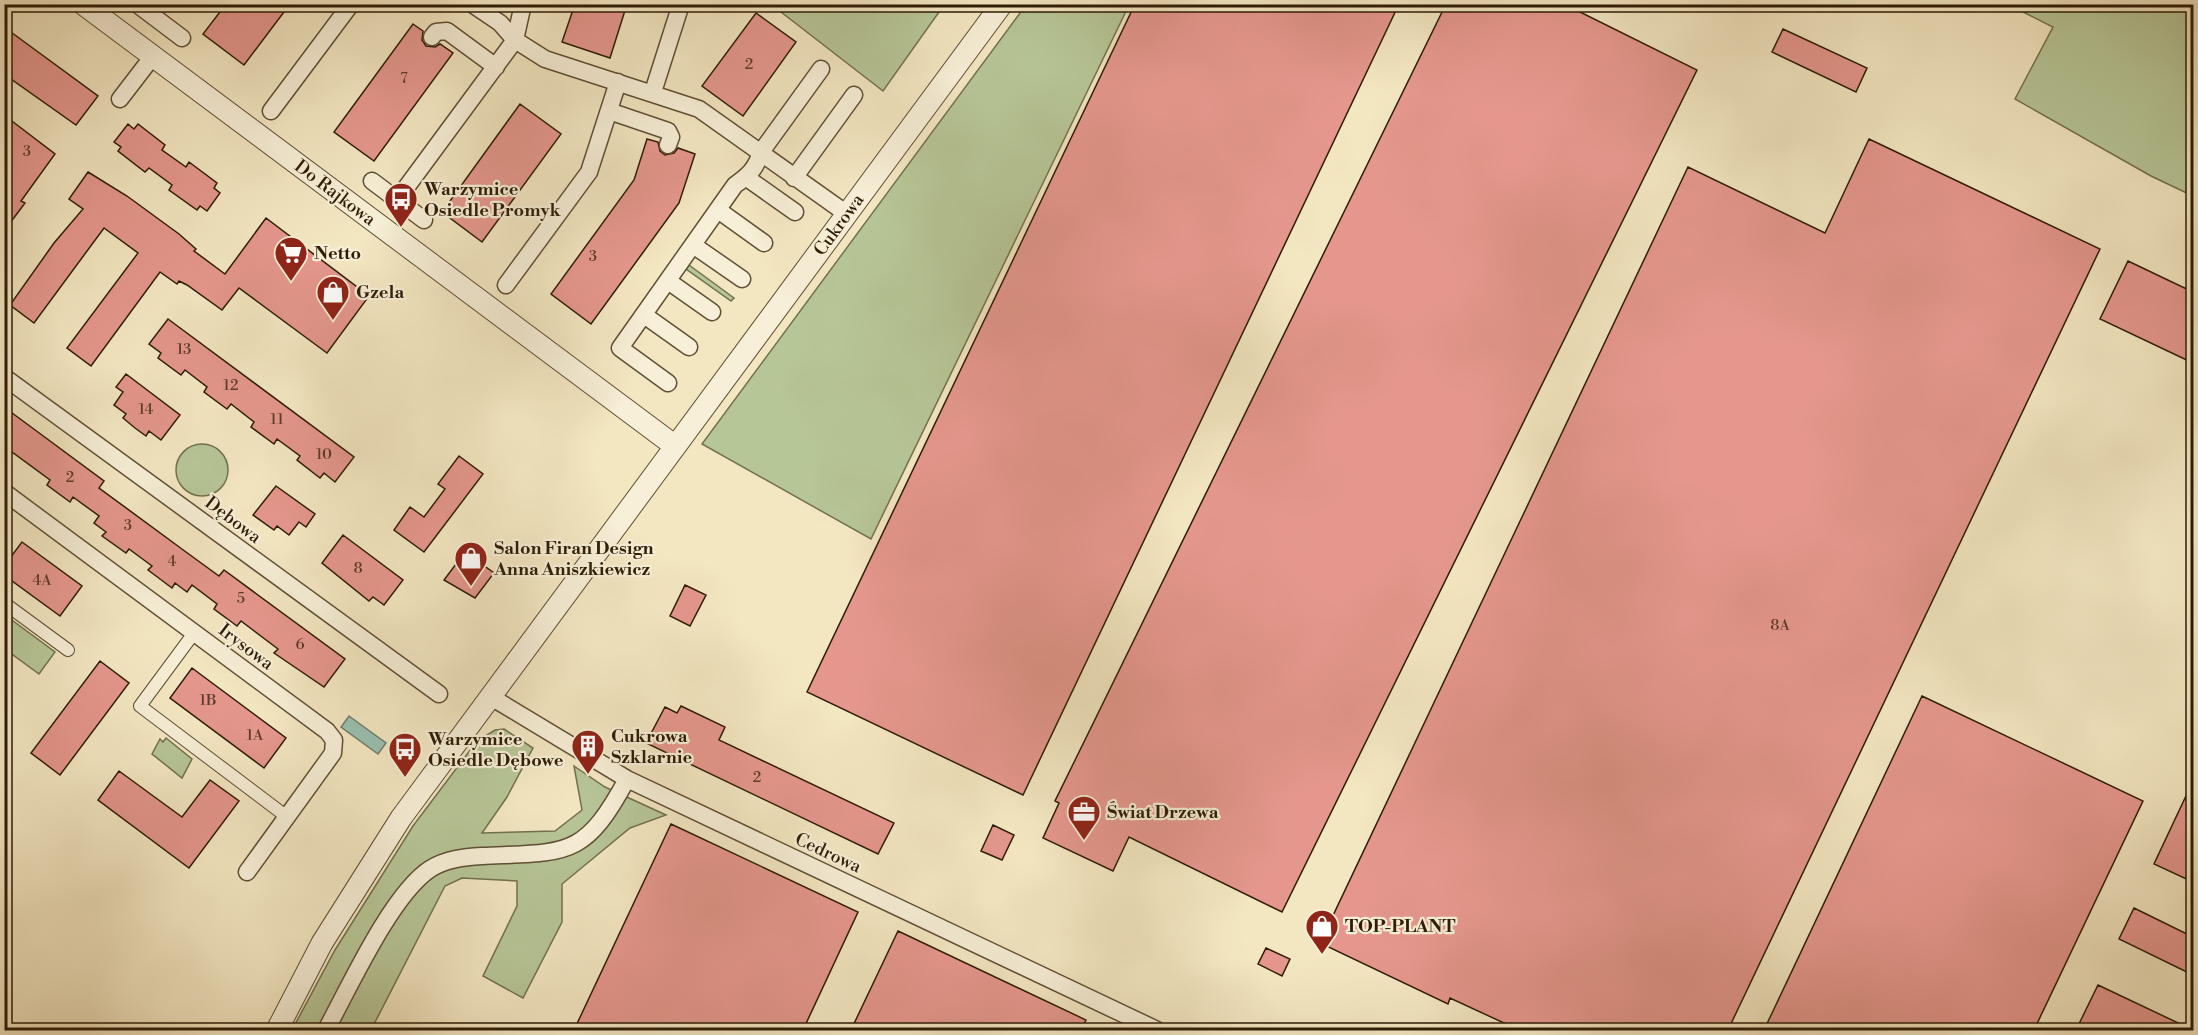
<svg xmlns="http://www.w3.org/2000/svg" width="2198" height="1035" font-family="'Libre Bodoni',serif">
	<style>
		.green { fill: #b7c697; stroke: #72714e; stroke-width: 1.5 }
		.water { fill: #9bc0b1; stroke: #6f7e6d; stroke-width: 1.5 }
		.building { fill: #e5978d; stroke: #2e1c06; stroke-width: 1.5 }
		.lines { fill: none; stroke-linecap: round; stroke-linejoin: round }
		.pedestrian-casing { stroke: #5f4f35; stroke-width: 14 }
		.minor-casing { stroke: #5f4f35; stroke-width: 19 }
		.tertiary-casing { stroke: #5f4f35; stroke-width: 23 }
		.pedestrian { stroke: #f7efd7; stroke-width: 12 }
		.minor { stroke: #f7efd7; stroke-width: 16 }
		.tertiary { stroke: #f7efd7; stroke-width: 21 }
		.labels { text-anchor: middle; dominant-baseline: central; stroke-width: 4.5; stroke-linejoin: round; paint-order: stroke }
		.number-label { font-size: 15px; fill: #5c3b28 }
		.poi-label { font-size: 18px; font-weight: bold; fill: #2e1c06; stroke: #f7efd7; text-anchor: start }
		.street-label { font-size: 18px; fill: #2e1c06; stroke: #f7efd7 }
	</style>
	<rect width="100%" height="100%" fill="#f3e7c2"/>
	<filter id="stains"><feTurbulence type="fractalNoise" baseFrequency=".00333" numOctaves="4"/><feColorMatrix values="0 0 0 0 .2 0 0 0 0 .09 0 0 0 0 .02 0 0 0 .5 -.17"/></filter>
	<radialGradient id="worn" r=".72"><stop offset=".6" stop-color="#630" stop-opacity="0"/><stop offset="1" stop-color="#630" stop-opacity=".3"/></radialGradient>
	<!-- green -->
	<path class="green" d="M772,5L944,4V5L883,91Z
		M1026,5H1129L871,539L702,444Z
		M2009,5H2193V196L2151,176L2015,99L2053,27Z
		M689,265L734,298L731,301L686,269Z
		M176 470a26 26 0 1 1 52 0a26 26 0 1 1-52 0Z
		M5,615L55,652L39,674L5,649Z
		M504,729L533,748L507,797L482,833L555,831L582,810L574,766L605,787L666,815L630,828L562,884V922L523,998L483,976L517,906V881L462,878L445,886L371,1030H292L335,950L413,826L477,741L495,730Z
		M166,738L192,759L182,778L152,754L160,739L163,742Z"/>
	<!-- water -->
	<path class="water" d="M349,716L386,743L378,754L341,727Z"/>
	<!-- building -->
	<path class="building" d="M226,4H290L244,65L203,34Z
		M575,4H627L610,58L562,42Z
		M1135,4H1399L1023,795L807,692Z
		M1446,4H1564L1697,70L1282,912L1129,837L1113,871L1043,838L1059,803L1055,801Z
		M756,13L796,42L743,116L702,86Z
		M413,24L423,31L422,40L426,46L435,47L440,44L453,53L374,161L334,132Z
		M4,27L98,96L76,125L4,74Z
		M1783,29L1867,68L1856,92L1772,52Z
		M520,104L561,134L482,242L442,212Z
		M4,115L55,154L21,201L25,203L4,231Z
		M128,124L134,129L138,124L165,145L162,150L186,167L189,162L217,183L214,188L220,193L207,211L200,206L197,210L169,190L172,185L149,168L145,172L118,151L121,147L114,142Z
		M647,139L658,142L660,151L665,155L674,153L678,148L695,154L679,203L591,324L551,294L634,180Z
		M1869,139L2100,249L1728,1030H1519L1450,998L1448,1004L1320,943L1688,167L1825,233Z
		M88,172L127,196L179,234L196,249L194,251L225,274L266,218L369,296L327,353L239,288L222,310L187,285L179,281L177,284L160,272L91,366L67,348L138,253L104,228L34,323L10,305L54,243L83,209L69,199Z
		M2128,261L2193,292V363L2100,319Z
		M168,319L354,457L335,482L324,473L320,478L297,460L300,456L277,439L274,444L251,427L254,422L231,404L227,409L204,392L207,387L185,370L181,375L158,358L161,353L149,344Z
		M126,374L180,415L161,440L149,431L146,436L135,428L123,418L126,414L114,405L123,392L116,387Z
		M4,407L104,481L99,488L186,552L219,576L224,570L345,659L324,687L274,653L278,649L241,621L237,626L214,609L217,604L192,585L187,592L175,583L172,588L148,570L152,566L129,549L126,553L102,536L106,532L94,523L99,516L73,497L70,502L47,485L50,480L4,446Z
		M459,456L483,474L424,552L394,530L410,507L424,517L445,489L438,484Z
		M276,486L315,514L306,527L299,522L289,535L277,526L274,530L253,515Z
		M343,535L403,580L384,605L373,597L369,601L322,563Z
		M22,542L82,586L60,616L4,575V566Z
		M465,552L494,573L475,598L444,580Z
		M685,585L706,595L690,626L670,616Z
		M100,661L129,683L60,775L31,753Z
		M192,668L286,738L264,768L170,698Z
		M1922,696L2143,801L2034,1030H1764Z
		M681,706L725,727L719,740L894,823L878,854L646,743L665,707L677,713Z
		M119,771L182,817L210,780L239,801L189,868L98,800Z
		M2193,781V882L2154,864Z
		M671,824L858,912L803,1030H574Z
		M993,825L1014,835L1002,860L981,851Z
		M2134,908L2193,937V975L2119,939Z
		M898,931L1086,1020L1081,1030H851Z
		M1266,948L1290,959L1282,976L1258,964Z
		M2098,985L2193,1030H2076Z"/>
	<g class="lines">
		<defs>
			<path id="pedestrian" d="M4,603L68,650
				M194,633L140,706L287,817"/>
			<path id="minor" d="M137,4L182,38
				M472,4L500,23L515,40L545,59L699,109L847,214
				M432,37L436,32L447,31L496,67
				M653,92L681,4
				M120,99L153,56
				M271,111L351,4
				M609,111L668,131L671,137L668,145
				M747,178L795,212
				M794,178L854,95
				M372,181L424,220
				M397,200L515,40L523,4
				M718,210L764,243
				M693,245L742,279
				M668,281L712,312
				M506,285L589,172L618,82
				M644,315L689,347
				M4,377L439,694
				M668,383L620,348L735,185C748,176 756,169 761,152L821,69
				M4,492L327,731L334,740L333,753L247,872
				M491,697L627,779L1157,1030
				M326,1030C349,988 391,895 430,869C446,859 464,857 482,856C567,852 584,859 627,779"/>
			<path id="tertiary" d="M83,4L675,446
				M277,1030L322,943L401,818L1002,4"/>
		</defs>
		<!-- pedestrian casing -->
		<use href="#pedestrian" class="pedestrian-casing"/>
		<!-- minor casing -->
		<use href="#minor" class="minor-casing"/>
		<!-- tertiary casing -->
		<use href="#tertiary" class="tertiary-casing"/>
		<!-- pedestrian -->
		<use href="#pedestrian" class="pedestrian"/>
		<!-- minor -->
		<use href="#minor" class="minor"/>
		<!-- tertiary -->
		<use href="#tertiary" class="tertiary"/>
	</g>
	<!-- icons -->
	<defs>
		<symbol id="bus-pin" viewBox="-11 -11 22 30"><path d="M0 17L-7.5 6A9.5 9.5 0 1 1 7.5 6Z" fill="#8f2418" stroke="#f7efd7"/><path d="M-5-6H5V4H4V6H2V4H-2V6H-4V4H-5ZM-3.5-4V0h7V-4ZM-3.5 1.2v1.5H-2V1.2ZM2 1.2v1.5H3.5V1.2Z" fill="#fff"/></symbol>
		<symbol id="supermarket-pin" viewBox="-11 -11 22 30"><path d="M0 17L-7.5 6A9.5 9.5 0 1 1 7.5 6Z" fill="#8f2418" stroke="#f7efd7"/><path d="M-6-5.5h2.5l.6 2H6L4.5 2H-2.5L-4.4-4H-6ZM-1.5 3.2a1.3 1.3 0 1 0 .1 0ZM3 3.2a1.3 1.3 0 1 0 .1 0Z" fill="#fff"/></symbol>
		<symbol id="shop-pin" viewBox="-11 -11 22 30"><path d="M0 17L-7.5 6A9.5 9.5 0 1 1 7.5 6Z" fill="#8f2418" stroke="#f7efd7"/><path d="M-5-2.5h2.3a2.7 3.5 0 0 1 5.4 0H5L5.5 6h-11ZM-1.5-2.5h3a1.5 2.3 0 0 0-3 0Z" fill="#fff"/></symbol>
		<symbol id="building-pin" viewBox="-11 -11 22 30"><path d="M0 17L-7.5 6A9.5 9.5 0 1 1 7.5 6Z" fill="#8f2418" stroke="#f7efd7"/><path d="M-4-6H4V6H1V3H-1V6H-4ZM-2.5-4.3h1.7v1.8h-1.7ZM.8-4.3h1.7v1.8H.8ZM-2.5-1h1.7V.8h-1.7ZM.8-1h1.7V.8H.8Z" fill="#fff"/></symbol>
		<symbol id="office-pin" viewBox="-11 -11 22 30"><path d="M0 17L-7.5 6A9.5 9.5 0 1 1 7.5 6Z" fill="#8f2418" stroke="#f7efd7"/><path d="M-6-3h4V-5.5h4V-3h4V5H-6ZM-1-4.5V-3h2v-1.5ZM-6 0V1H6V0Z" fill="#fff"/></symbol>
	</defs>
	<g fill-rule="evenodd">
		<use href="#bus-pin" x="382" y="180" width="38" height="52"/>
		<use href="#supermarket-pin" x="272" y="234" width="38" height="52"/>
		<use href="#shop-pin" x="314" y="273" width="38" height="52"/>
		<use href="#shop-pin" x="452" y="539" width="38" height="52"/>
		<use href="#building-pin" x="569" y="727" width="38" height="52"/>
		<use href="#bus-pin" x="386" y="730" width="38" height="52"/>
		<use href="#office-pin" x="1065" y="793" width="38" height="52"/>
		<use href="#shop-pin" x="1303" y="907" width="38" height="52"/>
	</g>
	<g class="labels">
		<!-- number labels -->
		<g class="number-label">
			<text x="749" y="64">2</text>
			<text x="404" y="78">7</text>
			<text x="27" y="151">3</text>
			<text x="593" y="256">3</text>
			<text x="184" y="349">13</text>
			<text x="231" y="385">12</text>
			<text x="146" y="409">14</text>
			<text x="277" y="419">11</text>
			<text x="324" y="454">10</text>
			<text x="70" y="477">2</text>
			<text x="128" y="525">3</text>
			<text x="172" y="561">4</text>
			<text x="358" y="568">8</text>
			<text x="42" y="580">4A</text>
			<text x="241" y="598">5</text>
			<text x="1780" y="625">8A</text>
			<text x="300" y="644">6</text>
			<text x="208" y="700">1B</text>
			<text x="255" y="735">1A</text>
			<text x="757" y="777">2</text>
		</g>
		<!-- poi labels -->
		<g class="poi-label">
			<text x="424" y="189">Warzymice<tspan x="424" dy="21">Osiedle Promyk</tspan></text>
			<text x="314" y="253">Netto</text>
			<text x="356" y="292">Gzela</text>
			<text x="494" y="548">Salon Firan Design<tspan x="494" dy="21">Anna Aniszkiewicz</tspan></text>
			<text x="611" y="736">Cukrowa<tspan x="611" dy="21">Szklarnie</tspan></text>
			<text x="428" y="739">Warzymice<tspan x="428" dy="21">Osiedle Dębowe</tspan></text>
			<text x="1107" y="812">Świat Drzewa</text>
			<text x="1345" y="926">TOP-PLANT</text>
		</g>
		<!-- street labels -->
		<g class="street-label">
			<text transform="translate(335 193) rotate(37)">Do Rajkowa</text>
			<text transform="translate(839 225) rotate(-54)">Cukrowa</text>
			<text transform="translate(233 520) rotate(37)">Dębowa</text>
			<text transform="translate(246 647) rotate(37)">Irysowa</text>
			<text transform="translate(828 853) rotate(25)">Cedrowa</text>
		</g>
	</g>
	<!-- margin -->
	<rect width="2198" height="1035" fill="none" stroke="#f3e7c2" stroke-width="24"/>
	<rect x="6" y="6" width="2186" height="1023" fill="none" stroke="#2e1c06" stroke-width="3"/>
	<rect x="12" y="12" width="2174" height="1011" fill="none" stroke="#2e1c06" stroke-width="1.5"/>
	<rect width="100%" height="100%" filter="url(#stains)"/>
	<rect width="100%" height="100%" fill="url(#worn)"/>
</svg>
